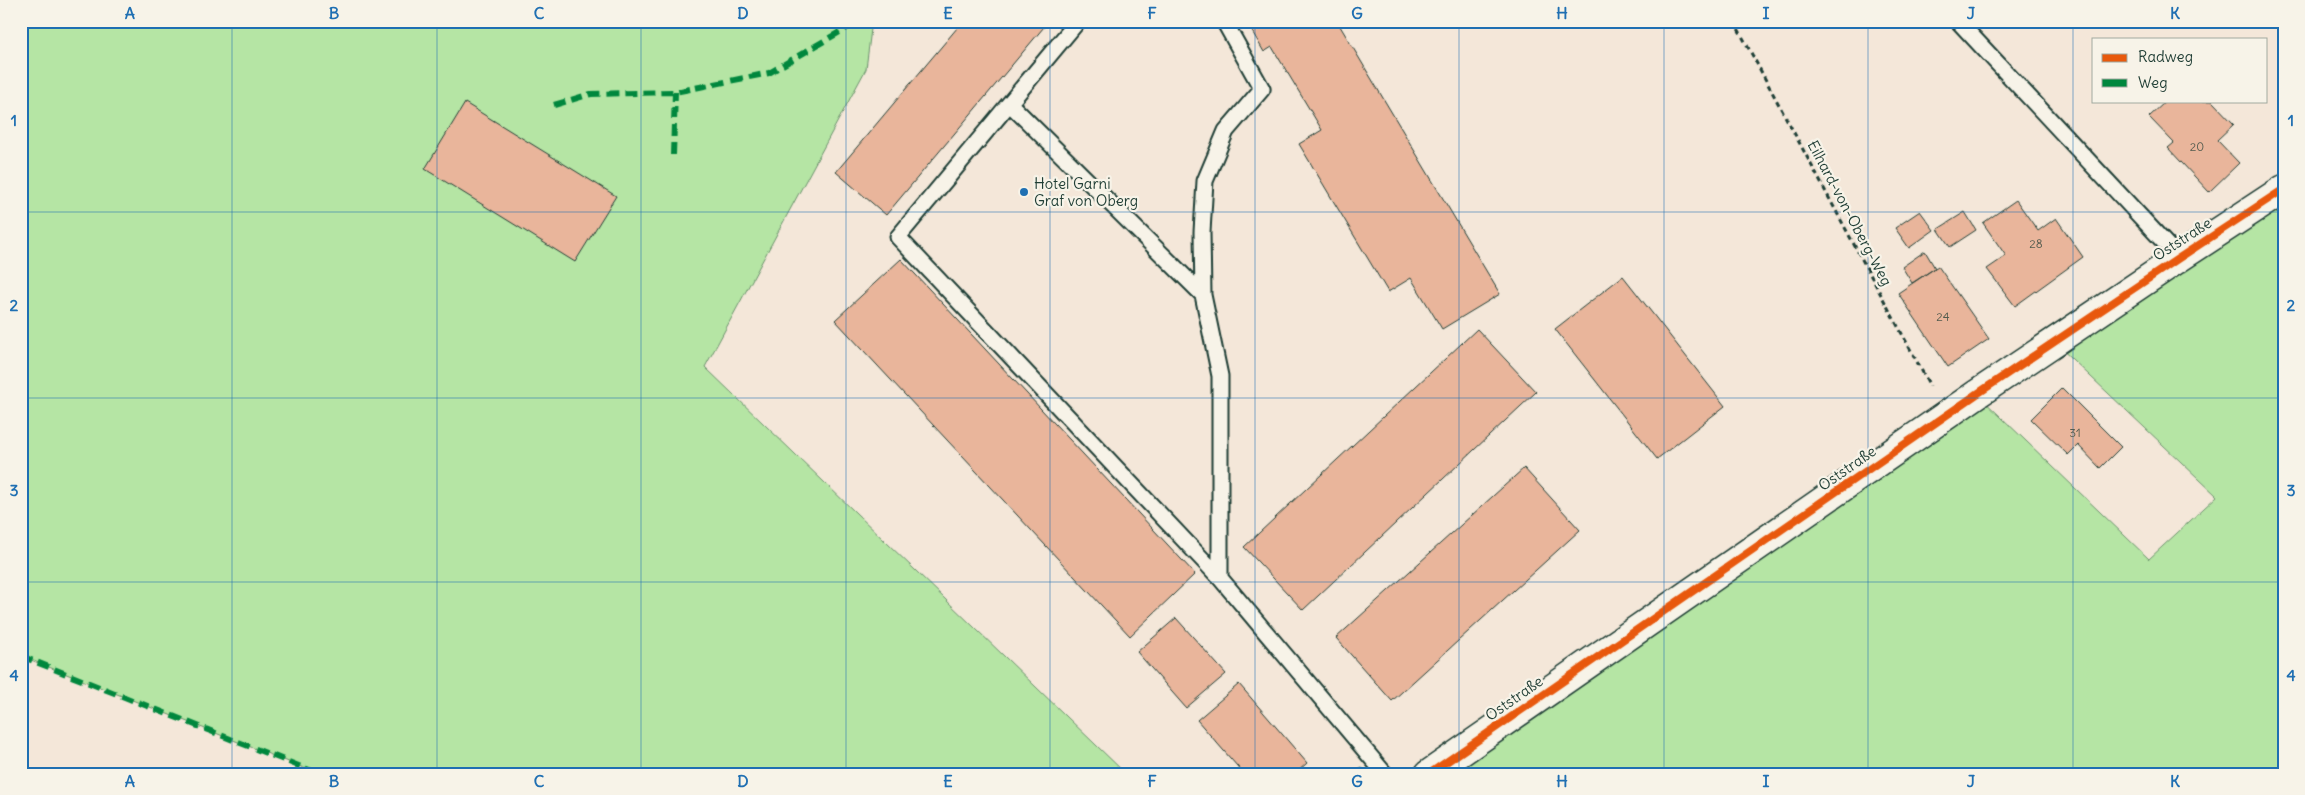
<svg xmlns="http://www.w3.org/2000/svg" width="2305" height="795" font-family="Delius,sans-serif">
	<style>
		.green { fill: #b5e5a4; stroke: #6a916c }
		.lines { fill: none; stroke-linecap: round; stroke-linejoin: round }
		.stream { stroke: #599595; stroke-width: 11 }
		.building { fill: #e9b59b; stroke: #1f3d34 }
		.lane-casing { stroke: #1f3d34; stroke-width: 19 }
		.street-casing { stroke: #1f3d34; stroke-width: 31 }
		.path { stroke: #1f3d34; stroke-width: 3; stroke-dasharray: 5 4; stroke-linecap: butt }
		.lane { stroke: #f7f3e8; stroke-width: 15 }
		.street { stroke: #f7f3e8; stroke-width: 28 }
		.quiet { stroke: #00873e; stroke-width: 6; stroke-dasharray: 12 6; stroke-linecap: butt }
		.cycleway-casing { stroke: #f7f3e8; stroke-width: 11 }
		.cycleway { stroke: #e8590c; stroke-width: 8 }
		.grid { fill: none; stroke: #1f6fb2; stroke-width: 1; stroke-opacity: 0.55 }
		.poi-dot { fill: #1f6fb2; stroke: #f7f3e8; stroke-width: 2 }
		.labels { text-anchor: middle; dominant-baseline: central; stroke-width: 4.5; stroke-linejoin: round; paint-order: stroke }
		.number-label { font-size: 12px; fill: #525b4e }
		.poi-label { font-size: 15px; fill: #1f3d34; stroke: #f7f3e8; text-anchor: start }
		.street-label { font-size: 15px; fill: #1f3d34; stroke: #f7f3e8 }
		.neatline { fill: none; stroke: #1f6fb2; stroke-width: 2 }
		.grid-label { font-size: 16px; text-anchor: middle; font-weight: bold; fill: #1f6fb2 }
	</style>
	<rect width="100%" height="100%" fill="#f4e7d9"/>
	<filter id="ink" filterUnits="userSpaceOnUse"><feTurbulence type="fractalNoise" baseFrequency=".02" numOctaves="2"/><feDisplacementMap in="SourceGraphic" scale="10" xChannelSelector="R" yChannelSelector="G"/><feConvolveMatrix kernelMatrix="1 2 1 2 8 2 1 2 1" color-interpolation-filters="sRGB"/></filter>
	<g filter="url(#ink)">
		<!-- green -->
		<path class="green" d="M21,21H872L866,69L705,367L1126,774H319L21,656Z
			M2284,190V774H1428L1977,394L2149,559L2217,496L2054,342Z"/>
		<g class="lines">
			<!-- stream -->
			<path class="stream" d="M1361,774V773"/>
		</g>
		<!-- building -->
		<path class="building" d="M963,21H1049L886,215L836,172Z
			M1246,21H1337L1500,294L1442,329L1411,278L1388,292L1299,144L1322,130L1272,47L1264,52Z
			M2166,101H2212L2234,124L2217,140L2239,163L2209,192L2168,148L2174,143L2149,117Z
			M465,103L616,196L575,262L425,169Z
			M2016,200L2038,231L2056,218L2083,257L2015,306L1987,269L2006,256L1983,223Z
			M1920,211L1934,230L1909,248L1895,228Z
			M1965,212L1976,230L1950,247L1938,229Z
			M1925,251L1935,268L1912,283L1902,267Z
			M901,259L1195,574L1130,636L835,320Z
			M1938,266L1989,339L1948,367L1898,293Z
			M1623,276L1725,406L1657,459L1555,329Z
			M1477,329L1536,392L1303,610L1244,547Z
			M2062,388L2121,447L2100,468L2078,445L2068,455L2031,419Z
			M1524,468L1580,530L1392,701L1336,638Z
			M1176,618L1226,674L1186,708L1137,652Z
			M1239,684L1307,763L1295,774H1244L1197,720Z"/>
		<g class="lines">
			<defs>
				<path id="lane" d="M1078,21L898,237L1220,578L1385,774
					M1958,21L2179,258
					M1010,104L1203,295
					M1220,578V376L1203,295L1202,232L1205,181L1226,131L1262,89L1224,21"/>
				<path id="street" d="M1429,774L1977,394L2179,258L2284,189"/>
			</defs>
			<!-- lane casing -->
			<use href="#lane" class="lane-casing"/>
			<!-- street casing -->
			<use href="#street" class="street-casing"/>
			<!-- path -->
			<path class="path" d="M1734,21L1930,386"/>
			<!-- lane -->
			<use href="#lane" class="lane"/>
			<!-- street -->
			<use href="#street" class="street"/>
			<!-- quiet -->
			<path class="quiet" d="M554,105L591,94L675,92L769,73L850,26L854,21
				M673,155L675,92
				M21,656L319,774"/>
			<defs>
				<path id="cycleway" d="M1429,774L1977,394L2179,258L2284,189"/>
			</defs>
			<!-- cycleway casing -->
			<use href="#cycleway" class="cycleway-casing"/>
			<!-- cycleway -->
			<use href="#cycleway" class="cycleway"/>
		</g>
	</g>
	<!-- grid -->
	<path class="grid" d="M232,21V774M437,21V774M641,21V774M846,21V774M1050,21V774M1255,21V774M1459,21V774M1664,21V774M1868,21V774M2073,21V774M21,212H2284M21,398H2284M21,582H2284"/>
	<!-- markers -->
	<circle class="poi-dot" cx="1024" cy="192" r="5"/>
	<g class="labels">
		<!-- number labels -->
		<g class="number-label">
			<text x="2197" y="146">20</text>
			<text x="2036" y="243">28</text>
			<text x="1943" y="316">24</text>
			<text x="2075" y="432">31</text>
		</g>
		<!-- poi labels -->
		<g class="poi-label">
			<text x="1034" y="183">Hotel Garni<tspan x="1034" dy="17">Graf von Oberg</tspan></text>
		</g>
		<!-- street labels -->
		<g class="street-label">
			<text transform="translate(1850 213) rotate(62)">Eilhard-von-Oberg-Weg</text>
			<text transform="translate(2182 239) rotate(-33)">Oststraße</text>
			<text transform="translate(1847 468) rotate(-35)">Oststraße</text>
			<text transform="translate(1514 698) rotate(-35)">Oststraße</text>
		</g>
	</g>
	<!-- margin -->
	<rect width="2305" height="795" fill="none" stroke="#f7f3e8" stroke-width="55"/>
	<!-- legend -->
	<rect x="2092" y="38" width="175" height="65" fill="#f7f3e8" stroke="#a1aaa0"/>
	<rect x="2102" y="54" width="25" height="8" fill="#e8590c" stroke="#a1aaa0"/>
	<text x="2138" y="62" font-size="15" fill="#1f3d34">Radweg</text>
	<rect x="2102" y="79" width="25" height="8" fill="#00873e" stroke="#a1aaa0"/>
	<text x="2138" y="88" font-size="15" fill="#1f3d34">Weg</text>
	<rect x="28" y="28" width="2250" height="740" class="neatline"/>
	<g class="grid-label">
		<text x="130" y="19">A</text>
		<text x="334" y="19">B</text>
		<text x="539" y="19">C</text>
		<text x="743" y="19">D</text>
		<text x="948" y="19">E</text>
		<text x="1152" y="19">F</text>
		<text x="1357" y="19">G</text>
		<text x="1562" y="19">H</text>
		<text x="1766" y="19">I</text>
		<text x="1971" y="19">J</text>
		<text x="2175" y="19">K</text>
		<text x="14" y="126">1</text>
		<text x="2291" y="126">1</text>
		<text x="14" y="311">2</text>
		<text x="2291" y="311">2</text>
		<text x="14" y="496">3</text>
		<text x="2291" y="496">3</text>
		<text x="14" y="681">4</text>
		<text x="2291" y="681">4</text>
		<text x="130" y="787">A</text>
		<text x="334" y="787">B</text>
		<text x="539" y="787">C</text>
		<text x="743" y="787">D</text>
		<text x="948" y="787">E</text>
		<text x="1152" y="787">F</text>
		<text x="1357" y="787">G</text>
		<text x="1562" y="787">H</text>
		<text x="1766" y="787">I</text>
		<text x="1971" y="787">J</text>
		<text x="2175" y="787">K</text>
	</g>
</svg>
